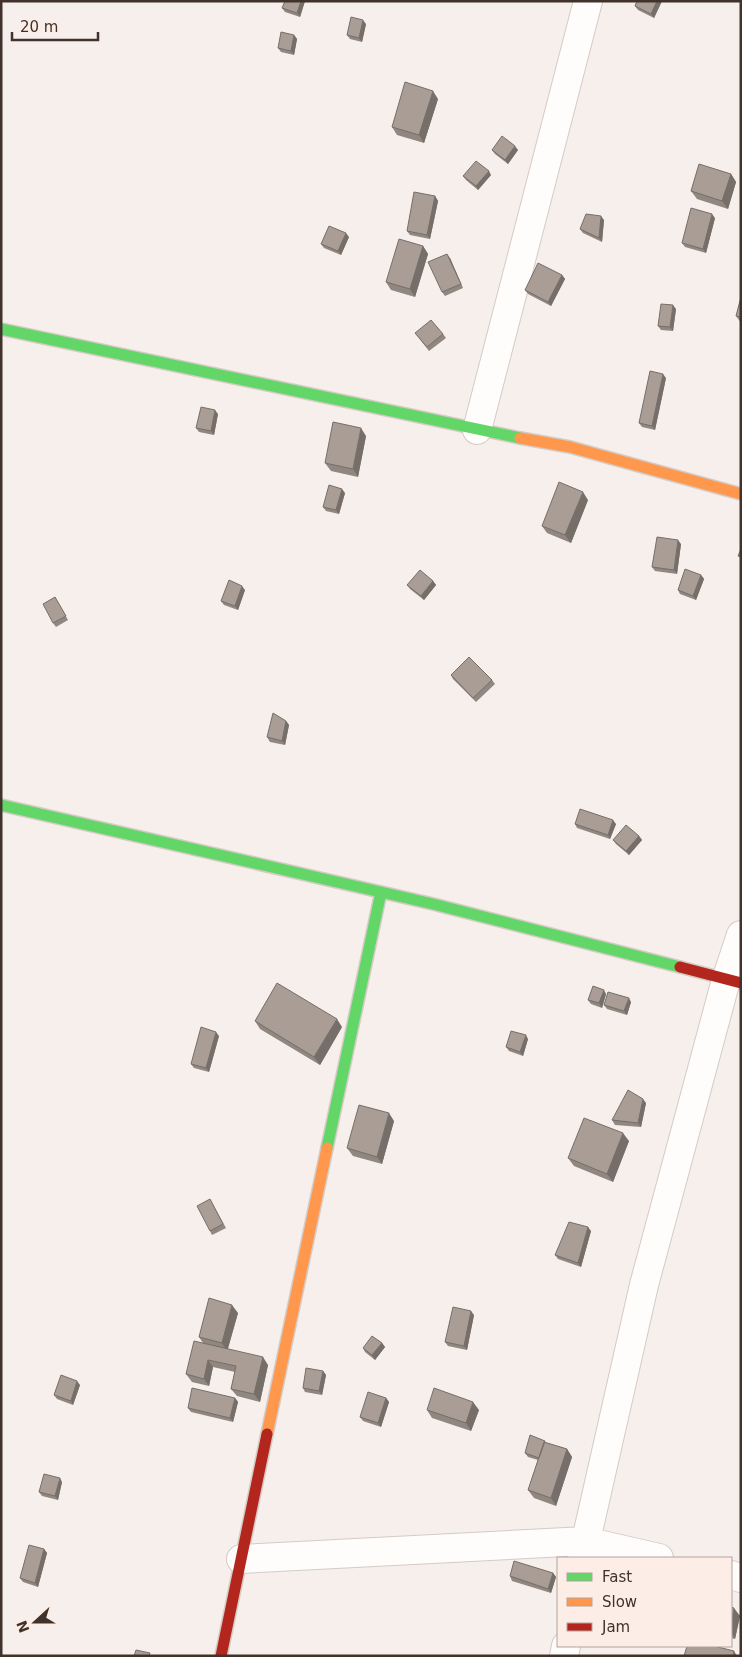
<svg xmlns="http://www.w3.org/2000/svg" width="742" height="1657" font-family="'DejaVu Sans',sans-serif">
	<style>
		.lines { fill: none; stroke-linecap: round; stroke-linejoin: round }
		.street-casing { stroke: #d4cbc5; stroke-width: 30 }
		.fast-casing { stroke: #d4cbc5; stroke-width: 14 }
		.slow-casing { stroke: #d4cbc5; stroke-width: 14 }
		.jam-casing { stroke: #d4cbc5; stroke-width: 14 }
		.street { stroke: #fefdfc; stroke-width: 28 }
		.fast { stroke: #63d668; stroke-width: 11 }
		.slow { stroke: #ff974d; stroke-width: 11 }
		.jam { stroke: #b3261e; stroke-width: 11 }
		.wall { fill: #918781 }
		.shaded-wall { fill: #766e69 }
		.building { fill: #a99d96; stroke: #766e69 }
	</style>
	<rect width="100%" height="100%" fill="#f7efeb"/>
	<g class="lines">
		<defs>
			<path id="street" d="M477,430L588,1
				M582,1558L644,1285L726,980L741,935
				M241,1559L585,1541L659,1558
				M731,1575L741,1578
				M564,1656L566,1646"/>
			<path id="fast" d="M1,329L520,438
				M1,805L433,904L680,967
				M327,1148L381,892"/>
			<path id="slow" d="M520,438L570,447L741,494
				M267,1434L327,1148"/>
			<path id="jam" d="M680,967L741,983
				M221,1656L267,1434"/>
		</defs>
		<!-- street casing -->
		<use href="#street" class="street-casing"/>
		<!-- fast casing -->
		<use href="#fast" class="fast-casing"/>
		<!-- slow casing -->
		<use href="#slow" class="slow-casing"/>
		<!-- jam casing -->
		<use href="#jam" class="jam-casing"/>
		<!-- street -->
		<use href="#street" class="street"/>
		<!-- fast -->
		<use href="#fast" class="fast"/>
		<!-- slow -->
		<use href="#slow" class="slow"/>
		<!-- jam -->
		<use href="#jam" class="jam"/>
	</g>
	<!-- wall -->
	<path class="wall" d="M305,1L300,17L285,12L282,8Z
		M637,1H662L654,18L638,10L635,6Z
		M366,24L362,42L350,39L347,35Z
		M294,35L297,39L294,55L281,52L278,48Z
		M438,99L424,143L397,135L392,127Z
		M492,150H518L508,164L495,154Z
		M731,174L736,182L728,209L697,199L691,191Z
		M491,175L478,190L466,180L463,176Z
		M435,196L438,201L430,239L410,235L407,231Z
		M715,218L706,253L685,247L682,243Z
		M604,220L602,242L583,233L580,229Z
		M349,237L341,255L324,248L321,244Z
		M423,246L428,254L415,297L391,290L386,282Z
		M450,258L463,288L445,296L442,292Z
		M562,275L565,279L551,306L528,294L525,290Z
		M741,297V323L736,316Z
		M676,309L673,331L661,330L658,326Z
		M415,333L443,334L446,338L429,351Z
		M666,378L655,430L642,427L639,423Z
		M218,414L214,435L199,432L196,428Z
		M366,436L358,477L331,471L325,463Z
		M345,493L339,514L326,511L323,507Z
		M588,500L571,543L547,533L542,526Z
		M681,544L677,574L655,571L652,567Z
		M701,575L704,579L696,600L680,594L678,590Z
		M433,581L436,585L424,600L410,589L407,585Z
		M245,590L238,610L224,605L221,601Z
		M55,597L68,620L56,627L53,623Z
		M451,675L492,680L495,684L476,702L453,679Z
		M286,721L289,725L285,745L270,742L267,737Z
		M575,824H616L610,839L577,828Z
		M639,836L642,840L629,855L616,844L613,840Z
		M606,994L602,1008L591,1004L588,1000Z
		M631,1002L627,1015L607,1009L604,1005Z
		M255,1021L342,1027L320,1065L260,1029Z
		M219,1036L209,1072L194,1068L191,1064Z
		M528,1039L523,1056L509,1051L506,1047Z
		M646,1103L641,1127L615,1125L612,1120Z
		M394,1121L382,1164L353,1156L347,1148Z
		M629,1141L613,1182L574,1166L568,1158Z
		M210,1199L226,1228L212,1235L210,1231Z
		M591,1231L581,1267L558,1259L555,1255Z
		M238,1313L228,1349L268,1365L260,1402L237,1396L231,1389L235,1372L213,1367L209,1386L192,1382L186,1374L203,1343L199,1337Z
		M474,1315L467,1350L448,1346L445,1342Z
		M382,1343L385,1347L375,1360L365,1352L363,1348Z
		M323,1371L326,1375L322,1395L305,1392L303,1388Z
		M80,1385L73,1405L57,1399L54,1395Z
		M235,1398L238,1402L233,1422L191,1412L188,1408Z
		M386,1398L389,1402L381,1427L363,1421L360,1417Z
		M427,1410H479L471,1431L432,1418Z
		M547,1443L567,1449L572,1457L556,1506L534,1498L528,1490L538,1460L528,1457L525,1453Z
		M62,1482L58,1500L42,1496L39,1492Z
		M44,1549L47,1553L38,1587L23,1582L20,1578Z
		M553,1573L556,1577L551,1593L512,1581L510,1576Z
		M731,1607L740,1616L735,1639L731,1638Z"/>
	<!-- shaded-wall -->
	<path class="shaded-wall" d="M301,1H305L300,17L297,13Z
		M657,1H662L654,18L651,14Z
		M363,20L366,24L362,42L359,38Z
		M294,35L297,39L294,55L291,51Z
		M433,91L438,99L424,143L419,135Z
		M515,146L518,150L508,164L505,160Z
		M489,171L491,175L478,190L476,186Z
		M731,174L736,182L728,209L722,201Z
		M435,196L438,201L430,239L427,235Z
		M712,214L715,218L706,253L703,249Z
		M601,216L604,220L602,242L599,238Z
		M346,233L349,237L341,255L338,251Z
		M423,246L428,254L415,297L410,289Z
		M447,254L450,258L463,288L461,284Z
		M562,275L565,279L551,306L548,302Z
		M673,305L676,309L673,331L670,327Z
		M663,374L666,378L655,430L652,426Z
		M215,410L218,414L214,435L211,431Z
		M361,428L366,436L358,477L353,469Z
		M342,489L345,493L339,514L336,510Z
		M583,492L588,500L571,543L565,535Z
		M678,540L681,544L677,574L674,570Z
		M701,575L704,579L696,600L693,596Z
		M433,581L436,585L424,600L421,596Z
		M242,586L245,590L238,610L235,606Z
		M286,721L289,725L285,745L282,741Z
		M613,820L616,824L610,839L608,835Z
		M639,836L642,840L629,855L626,851Z
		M604,990L606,994L602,1008L599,1003Z
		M629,998L631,1002L627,1015L624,1011Z
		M337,1019L342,1027L320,1065L314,1057Z
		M216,1032L219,1036L209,1072L206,1068Z
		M526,1035L528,1039L523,1056L520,1052Z
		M643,1099L646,1103L641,1127L638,1123Z
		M389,1113L394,1121L382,1164L377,1157Z
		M623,1133L629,1141L613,1182L607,1174Z
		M588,1227L591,1231L581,1267L578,1263Z
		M232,1305L238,1313L227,1351L222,1343Z
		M471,1311L474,1315L467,1350L464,1346Z
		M382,1343L385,1347L375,1360L372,1355Z
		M263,1357L268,1365L260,1402L254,1394Z
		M208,1360L213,1367L209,1386L204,1379Z
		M323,1371L326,1375L322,1395L319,1391Z
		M77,1381L80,1385L73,1405L71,1401Z
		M235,1398L238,1402L233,1422L230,1418Z
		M386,1398L389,1402L381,1427L378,1423Z
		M473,1402L479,1410L471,1431L466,1423Z
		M567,1449L572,1457L556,1506L551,1498Z
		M60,1478L62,1482L58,1500L55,1496Z
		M44,1549L47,1553L38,1587L35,1583Z
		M553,1573L556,1577L551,1593L548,1589Z
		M734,1608L740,1616L735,1639L731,1632V1626Z
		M734,1651L737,1656H733Z"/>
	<!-- building -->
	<path class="building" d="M285,1H301L297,13L282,8Z
		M637,1H657L651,14L635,6Z
		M351,17L363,20L359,38L347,35Z
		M281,32L294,35L291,51L278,48Z
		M405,82L433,91L419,135L392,127Z
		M502,136L515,146L505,160L492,150Z
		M476,161L489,171L476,186L463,176Z
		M699,164L731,174L722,201L691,191Z
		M414,192L435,196L427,235L407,231Z
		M691,208L712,214L703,249L682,243Z
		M586,214L601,216L599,238L580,229Z
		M329,226L346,233L338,251L321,244Z
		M399,239L423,246L410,289L386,282Z
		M447,254L461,284L442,292L428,262Z
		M538,263L562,275L548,302L525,290Z
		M741,297V317L736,316Z
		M661,304L673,305L670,327L658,326Z
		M431,320L443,334L427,347L415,333Z
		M650,371L663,374L652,426L639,423Z
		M201,407L215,410L211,431L196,428Z
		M333,422L361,428L353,469L325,463Z
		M559,482L583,492L565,535L542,526Z
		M329,485L342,489L336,510L323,507Z
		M657,537L678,540L674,570L652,567Z
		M741,549V557L738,556Z
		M685,569L701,575L693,596L678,590Z
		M420,570L433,581L421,596L407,585Z
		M229,580L242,586L235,606L221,601Z
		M55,597L66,616L53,623L43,604Z
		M469,657L492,680L473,698L451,675Z
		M273,713L286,721L282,741L267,737Z
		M580,809L613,820L608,835L575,824Z
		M626,825L639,836L626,851L613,840Z
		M277,983L337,1019L314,1057L255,1021Z
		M593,986L604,990L599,1003L588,1000Z
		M608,992L629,998L624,1011L604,1005Z
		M201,1027L216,1032L206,1068L191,1064Z
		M511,1031L526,1035L520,1052L506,1047Z
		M628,1090L643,1099L638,1123L612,1120Z
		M359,1105L389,1113L377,1157L347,1148Z
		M584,1118L623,1133L607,1174L568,1158Z
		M210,1199L223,1224L210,1231L197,1206Z
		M569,1222L588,1227L578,1263L555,1255Z
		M209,1298L232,1305L222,1343L199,1337Z
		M453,1307L471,1311L464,1346L445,1342Z
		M372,1336L382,1343L372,1355L363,1348Z
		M194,1341L263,1357L254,1394L231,1389L236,1366L208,1360L204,1379L186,1374Z
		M306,1368L323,1371L319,1391L303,1388Z
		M61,1375L77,1381L71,1401L54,1395Z
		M192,1388L235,1398L230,1418L188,1408Z
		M434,1388L473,1402L466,1423L427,1410Z
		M368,1392L386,1398L378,1423L360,1417Z
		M530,1435L545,1441L539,1458L525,1453Z
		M544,1442L567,1449L551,1498L528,1490Z
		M44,1474L60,1478L55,1496L39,1492Z
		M29,1545L44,1549L35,1583L20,1578Z
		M514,1561L553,1573L548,1589L510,1576Z
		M731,1607L734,1608L731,1626Z
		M687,1646H714L734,1651L733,1656H684Z
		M136,1650L150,1653L149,1656H134Z"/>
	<!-- border -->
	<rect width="742" height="1657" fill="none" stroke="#41332c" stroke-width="5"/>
	<!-- legend -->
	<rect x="557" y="1557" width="175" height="90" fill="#fceee6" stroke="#b1a39c"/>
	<rect x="567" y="1573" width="25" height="8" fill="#63d668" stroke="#b1a39c"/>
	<text x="602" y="1582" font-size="15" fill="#41332c">Fast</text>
	<rect x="567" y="1598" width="25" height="8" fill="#ff974d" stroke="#b1a39c"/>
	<text x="602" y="1607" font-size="15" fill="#41332c">Slow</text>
	<rect x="567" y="1623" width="25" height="8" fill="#b3261e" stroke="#b1a39c"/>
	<text x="602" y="1632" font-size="15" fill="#41332c">Jam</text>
	<!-- north arrow -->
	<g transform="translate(35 1622) rotate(249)" stroke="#fceee6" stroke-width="4" paint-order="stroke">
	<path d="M0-4L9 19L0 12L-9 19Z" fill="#41332c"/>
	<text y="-8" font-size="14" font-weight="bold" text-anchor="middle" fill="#41332c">N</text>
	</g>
	<!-- scale -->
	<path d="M12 32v8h86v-8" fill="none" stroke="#41332c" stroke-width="2.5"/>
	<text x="20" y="32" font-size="15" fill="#41332c" stroke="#fceee6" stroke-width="4" paint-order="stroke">20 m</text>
</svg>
